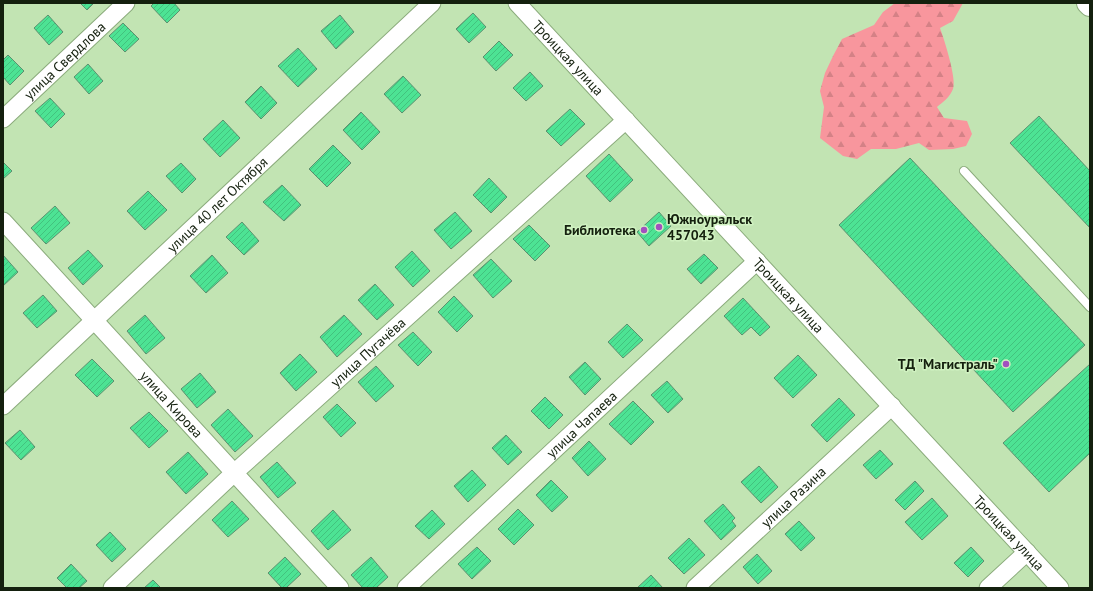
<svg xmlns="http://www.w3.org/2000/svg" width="1093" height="591" font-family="'PT Sans',sans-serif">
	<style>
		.forest { fill: url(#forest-firs) }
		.building { fill: url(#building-hatch); stroke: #5c906f }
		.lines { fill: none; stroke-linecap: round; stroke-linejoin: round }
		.lane-casing { stroke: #8bab7c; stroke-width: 10 }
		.street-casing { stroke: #8bab7c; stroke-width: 19 }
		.highway-casing { stroke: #8bab7c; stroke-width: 24 }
		.lane { stroke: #fff; stroke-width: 8 }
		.street { stroke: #fff; stroke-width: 17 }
		.highway { stroke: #fff; stroke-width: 22 }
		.poi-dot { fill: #a250bf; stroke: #cff1c0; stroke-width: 1.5 }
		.labels { text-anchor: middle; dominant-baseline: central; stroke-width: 3; stroke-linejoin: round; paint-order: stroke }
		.street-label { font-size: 14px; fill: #14200e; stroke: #cff1c0 }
		.poi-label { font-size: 14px; font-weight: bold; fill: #14200e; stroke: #cff1c0; text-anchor: end }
	</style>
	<defs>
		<pattern id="forest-firs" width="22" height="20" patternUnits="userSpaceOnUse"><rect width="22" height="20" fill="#f8969d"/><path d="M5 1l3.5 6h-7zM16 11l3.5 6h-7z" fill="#d48186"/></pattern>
		<pattern id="building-hatch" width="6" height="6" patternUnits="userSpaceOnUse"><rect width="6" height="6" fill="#4de394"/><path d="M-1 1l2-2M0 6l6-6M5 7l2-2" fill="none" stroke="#42c27e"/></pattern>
	</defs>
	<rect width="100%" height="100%" fill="#c2e4b3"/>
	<!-- forest -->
	<path class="forest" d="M895,3H963L953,21L940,28C944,39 957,79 953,89C950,97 943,102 937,107L944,118L967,121L972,134L966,146L953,149L929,150L919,143L896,149H871L857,159L843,156L820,138L824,107L820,91L825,73L833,56L842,39L874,25L883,12Z"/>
	<!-- building -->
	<path class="building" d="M80,3H94L87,10Z
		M154,3H174L180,10L167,23L151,6Z
		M473,13L486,27L469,43L456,29Z
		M48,15L63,32L49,45L34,28Z
		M340,15L354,32L336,49L321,31Z
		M123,23L139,39L125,52L109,36Z
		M499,41L513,55L496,71L483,57Z
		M298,48L317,69L298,87L278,66Z
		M8,55L24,71L10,85L3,77V60Z
		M88,64L103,81L89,94L74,77Z
		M530,72L543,86L526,101L513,88Z
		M403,76L421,95L402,113L384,94Z
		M261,86L277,103L261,119L245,102Z
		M50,98L65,114L51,128L35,111Z
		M570,109L585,124L561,146L546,131Z
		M361,112L380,132L362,150L343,130Z
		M1039,116L1090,171V228L1010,143Z
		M223,120L240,138L220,157L203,139Z
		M333,145L351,163L327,187L309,169Z
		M609,154L633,180L610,202L586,176Z
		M910,158L1085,345L1013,412L839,225Z
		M3,162L12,171L3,179Z
		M181,163L196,179L182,193L166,176Z
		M489,178L507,197L491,213L473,195Z
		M282,185L301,205L284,221L263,202Z
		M148,191L167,210L145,230L127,211Z
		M55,206L70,223L46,244L31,228Z
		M455,212L472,231L451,249L434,230Z
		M659,212L671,226L649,246L637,232Z
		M242,222L259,241L244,255L226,237Z
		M529,225L550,246L535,261L513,239Z
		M88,250L103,266L83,285L68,268Z
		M412,251L430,271L413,287L395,267Z
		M704,254L718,268L701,284L687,269Z
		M3,255L18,272L3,286Z
		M212,255L228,273L206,293L190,276Z
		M491,259L512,281L493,298L473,275Z
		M375,284L394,305L377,320L358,300Z
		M43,295L57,311L37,328L23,313Z
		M454,296L473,316L457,332L438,312Z
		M743,298L770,327L760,336L751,327L742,335L724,316Z
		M145,315L165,338L146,354L127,331Z
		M344,315L362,334L337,357L320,337Z
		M627,324L643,340L623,358L608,342Z
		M413,332L432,352L418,366L398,345Z
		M300,354L317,372L296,391L280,373Z
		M798,355L817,375L793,398L774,378Z
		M92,359L114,381L97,397L75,375Z
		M585,362L601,379L585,395L569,377Z
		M1090,364V453L1049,492L1003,443Z
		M376,366L394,386L376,402L358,382Z
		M200,373L216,392L197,408L181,389Z
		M667,381L683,399L668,413L651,395Z
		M545,397L563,415L549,429L531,411Z
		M839,398L855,415L827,442L811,425Z
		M633,401L654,422L631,445L609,424Z
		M337,404L356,423L341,437L323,417Z
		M228,409L253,436L235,452L211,425Z
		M149,412L168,431L149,448L130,428Z
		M20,430L35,447L21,460L5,443Z
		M506,435L522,452L508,465L492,448Z
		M589,441L606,459L588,476L572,458Z
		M880,450L893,464L876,479L863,465Z
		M188,452L208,474L186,494L166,472Z
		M277,462L296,483L278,498L260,477Z
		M759,466L778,487L761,503L741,482Z
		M472,470L486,485L468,502L454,486Z
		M551,480L568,497L552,512L536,495Z
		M915,481L924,491L905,510L895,500Z
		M932,498L948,516L922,540L905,522Z
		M232,501L249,519L228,537L212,520Z
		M723,504L735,518L732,521L736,526L721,540L704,521Z
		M518,509L534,525L514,545L498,529Z
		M333,510L351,530L328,550L311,531Z
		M432,510L445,524L429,539L415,526Z
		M799,521L815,538L801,551L785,534Z
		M110,532L126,549L112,562L96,545Z
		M689,538L705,555L684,574L668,558Z
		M477,547L491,561L472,579L458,564Z
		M971,547L984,561L968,577L954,563Z
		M757,554L772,571L758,584L743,567Z
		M285,557L301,574L286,588H282L268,573Z
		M371,557L388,577L376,588H363L351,575Z
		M71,564L87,581L79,588H67L57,578Z
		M651,575L663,588H637Z
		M153,580L161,588H144Z"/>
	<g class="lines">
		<defs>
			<path id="lane" d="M964,171L1090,307"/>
			<g id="street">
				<path id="s1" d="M517,3L1060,588"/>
				<path id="s2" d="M3,119L126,3"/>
				<path id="s3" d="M3,221L340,588"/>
				<path id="s4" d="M3,406L432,3"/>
				<path id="s5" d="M112,588L234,473L626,120"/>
				<path id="s6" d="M406,588L757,261"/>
				<path id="s7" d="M695,588L892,406"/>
				<path d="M988,588L1027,552"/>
			</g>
			<path id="highway" d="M1088,3L1090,5"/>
		</defs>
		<!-- lane casing -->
		<use href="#lane" class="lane-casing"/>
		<!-- street casing -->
		<use href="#street" class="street-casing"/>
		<!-- highway casing -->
		<use href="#highway" class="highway-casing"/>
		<!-- lane -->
		<use href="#lane" class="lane"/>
		<!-- street -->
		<use href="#street" class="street"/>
		<!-- highway -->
		<use href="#highway" class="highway"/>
	</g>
	<!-- markers -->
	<g class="poi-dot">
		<circle cx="659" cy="227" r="4"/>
		<circle cx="644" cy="230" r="4"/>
		<circle cx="1006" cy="364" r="4"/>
	</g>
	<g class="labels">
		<!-- street labels -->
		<g class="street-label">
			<text stroke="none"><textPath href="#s1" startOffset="75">Троицкая улица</textPath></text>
			<text stroke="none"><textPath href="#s2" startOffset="85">улица Свердлова</textPath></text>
			<text stroke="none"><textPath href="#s4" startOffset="294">улица 40 лет Октября</textPath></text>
			<text stroke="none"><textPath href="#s1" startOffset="399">Троицкая улица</textPath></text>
			<text stroke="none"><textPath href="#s5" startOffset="348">улица Пугачёва</textPath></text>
			<text stroke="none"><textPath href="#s3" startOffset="249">улица Кирова</textPath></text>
			<text stroke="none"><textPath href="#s6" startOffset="240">улица Чапаева</textPath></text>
			<text stroke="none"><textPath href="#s7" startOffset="134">улица Разина</textPath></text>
			<text stroke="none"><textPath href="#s1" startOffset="723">Троицкая улица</textPath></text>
		</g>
		<!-- poi labels -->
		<g class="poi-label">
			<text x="667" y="219" text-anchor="start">Южноуральск<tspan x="667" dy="16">457043</tspan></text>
			<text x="636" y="230">Библиотека</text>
			<text x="998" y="364">ТД "Магистраль"</text>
		</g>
	</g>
	<!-- border -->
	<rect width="1093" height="591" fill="none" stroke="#14200e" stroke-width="8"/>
</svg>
